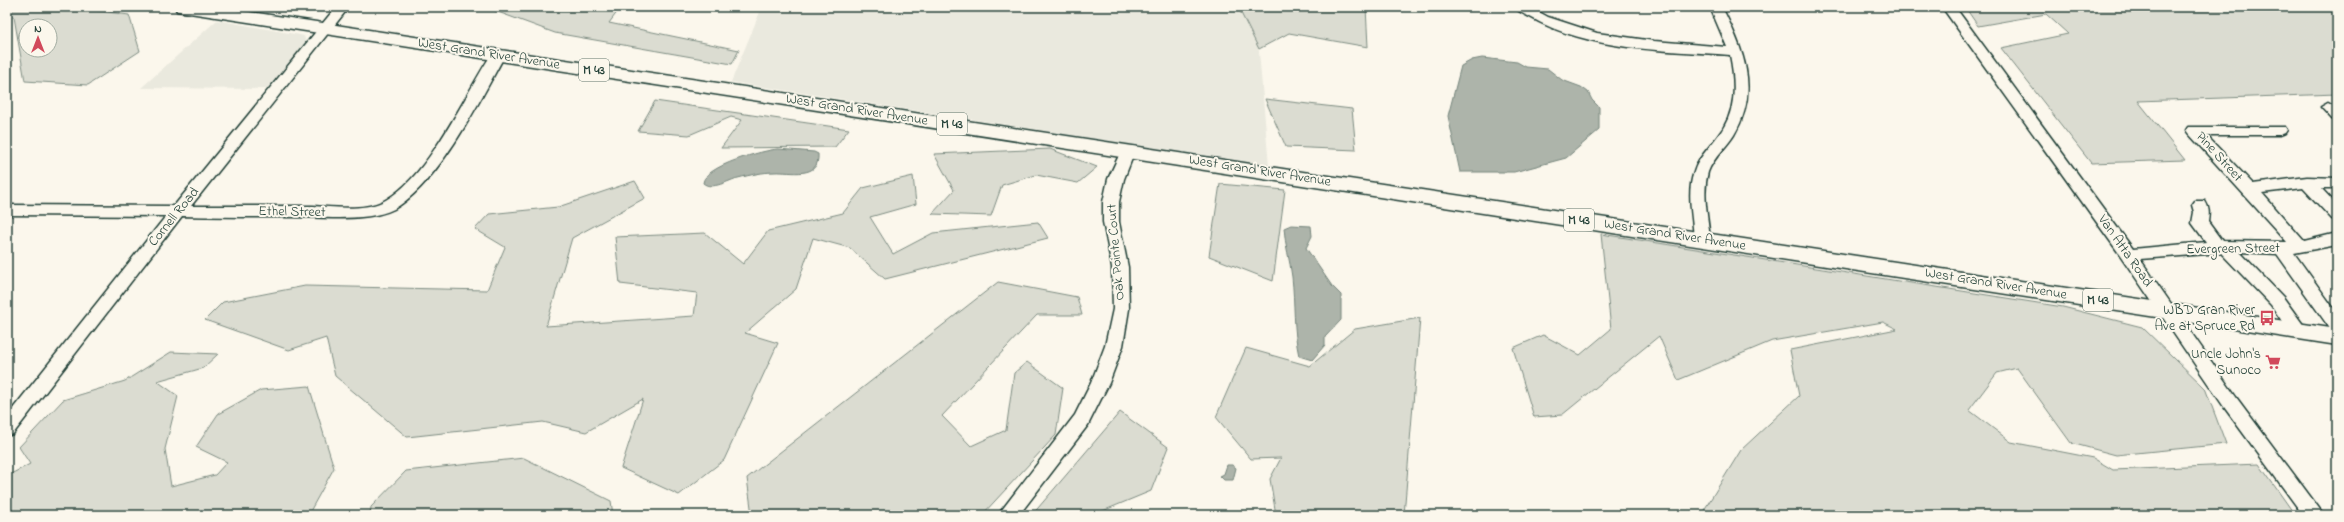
<svg xmlns="http://www.w3.org/2000/svg" width="2344" height="522" font-family="'Indie Flower',sans-serif">
	<style>
		.built { fill: #eae9de }
		.green { fill: #dbdcd1; stroke: #7d8c82; fill-rule: evenodd }
		.water { fill: #adb4aa; stroke: #74847b }
		.lines { fill: none; stroke-linecap: round; stroke-linejoin: round }
		.minor-casing { stroke: #1f3d34; stroke-width: 3 }
		.major-casing { stroke: #1f3d34; stroke-width: 3 }
		.minor { fill: #fbf7ec; fill-rule: evenodd }
		.major { fill: #fbf7ec; fill-rule: evenodd }
		.labels { text-anchor: middle; dominant-baseline: central; stroke-width: 4; stroke-linejoin: round; paint-order: stroke }
		.shield { fill: #fbf7ec; stroke: #61756b; stroke-width: 1 }
		.shield-label { font-size: 13px; font-weight: bold; fill: #1f3d34 }
		.street-label { font-size: 14px; fill: #1f3d34; stroke: #fbf7ec }
		.poi-label { font-size: 14px; fill: #1f3d34; stroke: #fbf7ec; text-anchor: end }
	</style>
	<rect width="100%" height="100%" fill="#fbf7ec"/>
	<filter id="ink" filterUnits="userSpaceOnUse"><feTurbulence type="fractalNoise" baseFrequency=".025" numOctaves="2"/><feDisplacementMap in="SourceGraphic" scale="8" xChannelSelector="R" yChannelSelector="G"/><feConvolveMatrix kernelMatrix="1 2 1 2 8 2 1 2 1" color-interpolation-filters="sRGB"/></filter>
	<g filter="url(#ink)">
		<!-- built -->
		<path class="built" d="M762,7H1255L1269,166L731,82Z
			M217,20L295,34L304,36L306,42L270,89L141,88Z"/>
		<!-- green -->
		<path class="green" d="M7,7H72L129,15L140,51L88,85L25,81L14,17L7,16ZM26,26H50V50H26Z
			M621,7L609,23L739,50L732,64L555,33L487,8Z
			M1238,7H1366L1368,47L1289,33L1259,49Z
			M1965,7H2337V94L2138,101L2185,160L2091,163L2001,48L2068,34L2046,14L1978,26Z
			M1265,99L1352,109L1356,150L1286,147Z
			M655,101L849,129L835,147L721,148L742,120L731,117L689,135L638,131Z
			M1050,149L1097,167L1078,183L1036,175L1002,185L991,216L932,214L954,190L934,154Z
			M913,176L916,204L870,217L893,254L933,233L1038,222L1048,238L885,279L850,248L813,238L796,289L745,333L778,343L724,460L679,495L621,468L643,399L586,432L543,422L407,437L335,376L326,338L289,350L205,320L223,302L305,286L487,290L505,247L475,229L489,214L558,207L635,181L645,198L572,238L546,326L694,316L697,293L620,284L615,237L705,233L743,264L768,231L843,213L863,188Z
			M1220,184L1285,190L1273,281L1209,256Z
			M1601,234L2063,307L2142,327L2205,388L2226,444L2116,455L2071,443L2017,368L1997,373L1969,410L2011,442L2093,458L2113,470L2259,464L2295,515H1701L1741,450L1799,396L1790,350L1897,329L1883,322L1772,341L1678,380L1659,336L1562,415L1534,417L1513,348L1543,335L1580,355L1611,329Z
			M998,282L1077,297L1082,315H1037L942,416L971,446L1006,430L1014,373L1027,362L1063,388L1056,435L982,515H752L747,478Z
			M1420,318L1404,515H1276L1270,479L1281,458L1251,459L1216,417L1246,348L1310,366L1355,329Z
			M171,352L218,354L203,368L157,381L178,396L165,449L171,486L215,475L227,462L196,447L218,414L261,390L309,386L334,468L308,515H7V476L30,464L19,447L63,400L125,381Z
			M1120,412L1168,447L1151,491L1093,515H1032Z
			M524,458L611,501L613,515H370L371,507L406,471Z"/>
		<!-- water -->
		<path class="water" d="M1482,58L1517,62L1526,67L1548,69L1562,80L1581,87L1588,92L1592,100L1599,107V130L1566,158L1514,172H1460L1448,116L1461,66L1472,60Z
			M778,149L814,152L818,154C820,180 790,171 775,172C763,172 750,175 738,178C729,180 712,191 703,183C704,166 764,150 778,149Z
			M1291,225L1311,226L1312,236L1306,248L1332,286L1341,295V320L1325,337V345L1312,360L1299,356C1293,330 1295,303 1292,277C1290,260 1285,245 1284,228Z
			M1227,465H1232L1236,468L1233,480H1224L1220,476L1224,474Z"/>
		<g class="lines">
			<defs>
				<path id="minor" d="M336,7H349L191,206C231,206 272,206 312,206C333,207 363,211 382,202C429,179 464,95 493,52H503L505,55C480,100 439,183 394,209C369,222 323,217 295,217C257,217 220,217 182,216L13,434L7,436V416L166,216L7,215V205L174,206Z
					M1515,7H1530L1548,17L1597,33L1654,41L1727,47L1710,7H1722C1743,50 1761,89 1734,135C1726,148 1713,158 1708,172C1702,194 1708,217 1710,239L1708,243H1696L1694,239C1693,217 1686,193 1694,172C1698,158 1709,148 1717,137C1737,113 1736,84 1730,55C1664,50 1589,51 1530,17C1524,14 1518,12 1515,7Z
					M1942,7H1955L2133,249L2206,242L2192,223L2194,212L2192,205L2195,201H2205C2210,209 2209,214 2208,222L2222,241L2287,242L2188,133L2186,130L2188,127H2285L2287,130L2285,133L2280,135H2206L2253,184L2307,177L2337,178V188H2321L2337,205V220L2332,219L2303,188L2262,193L2304,241L2337,233V245L2294,253L2337,313V332L2331,330L2277,254L2240,252L2283,297L2304,326L2306,331L2304,336L2298,337L2292,336L2271,305L2221,253L2140,259L2236,397L2324,515H2303L2224,407L2118,252Z
					M2328,103L2337,108V121L2332,119L2321,107Z
					M1128,146L1133,148L1135,151L1124,179L1119,202V222L1128,267L1129,309L1123,346L1109,383L1088,425L1019,515H998L1075,415L1091,383L1105,346L1113,309L1112,267L1103,222V202L1108,179L1121,151L1123,148Z"/>
				<path id="major" d="M175,7H217L2337,329V345L183,12L177,11Z"/>
			</defs>
			<!-- minor casing -->
			<use href="#minor" class="minor-casing"/>
			<!-- major casing -->
			<use href="#major" class="major-casing"/>
			<!-- minor -->
			<use href="#minor" class="minor"/>
			<!-- major -->
			<use href="#major" class="major"/>
		</g>
	</g>
	<!-- icons -->
	<defs>
		<symbol id="bus-bare" viewBox="-9 -9 18 18"><path d="M-5-6H5V4H4V6H2V4H-2V6H-4V4H-5ZM-3.5-4V0h7V-4ZM-3.5 1.2v1.5H-2V1.2ZM2 1.2v1.5H3.5V1.2Z" fill="#d1495b" stroke="#fbf7ec" stroke-width="2.5" paint-order="stroke"/></symbol>
		<symbol id="supermarket-bare" viewBox="-9 -9 18 18"><path d="M-6-5.5h2.5l.6 2H6L4.5 2H-2.5L-4.4-4H-6ZM-1.5 3.2a1.3 1.3 0 1 0 .1 0ZM3 3.2a1.3 1.3 0 1 0 .1 0Z" fill="#d1495b" stroke="#fbf7ec" stroke-width="2.5" paint-order="stroke"/></symbol>
	</defs>
	<g fill-rule="evenodd">
		<use href="#bus-bare" x="2256" y="307" width="22" height="22"/>
		<use href="#supermarket-bare" x="2262" y="351" width="22" height="22"/>
	</g>
	<g class="labels">
		<!-- shield labels -->
		<g class="shield">
			<rect x="579" y="59" width="30" height="22" rx="3"/>
			<rect x="937" y="113" width="30" height="22" rx="3"/>
			<rect x="1564" y="209" width="30" height="22" rx="3"/>
			<rect x="2083" y="289" width="30" height="22" rx="3"/>
		</g>
		<g class="shield-label">
			<text x="594" y="70">M 43</text>
			<text x="952" y="124">M 43</text>
			<text x="1579" y="220">M 43</text>
			<text x="2098" y="300">M 43</text>
		</g>
		<!-- street labels -->
		<g class="street-label">
			<text transform="translate(489 54) rotate(9)">West Grand River Avenue</text>
			<text transform="translate(857 110) rotate(9)">West Grand River Avenue</text>
			<text transform="translate(2219 157) rotate(48)">Pine Street</text>
			<text transform="translate(1260 171) rotate(9)">West Grand River Avenue</text>
			<text transform="translate(292 212) rotate(1)">Ethel Street</text>
			<text transform="translate(174 217) rotate(-51)">Cornell Road</text>
			<text transform="translate(1675 235) rotate(9)">West Grand River Avenue</text>
			<text transform="translate(2233 249) rotate(-1)">Evergreen Street</text>
			<text transform="translate(2125 251) rotate(55)">Van Atta Road</text>
			<text transform="translate(1116 252) rotate(-95)">Oak Pointe Court</text>
			<text transform="translate(1996 284) rotate(9)">West Grand River Avenue</text>
		</g>
		<!-- poi labels -->
		<g class="poi-label">
			<text x="2255" y="310">WBD Gran River<tspan x="2255" dy="16">Ave at Spruce Rd</tspan></text>
			<text x="2261" y="354">Uncle John's<tspan x="2261" dy="16">Sunoco</tspan></text>
		</g>
	</g>
	<!-- margin -->
	<rect width="2344" height="522" fill="none" stroke="#fbf7ec" stroke-width="24"/>
	<rect x="12" y="12" width="2320" height="498" fill="none" stroke="#1f3d34" stroke-width="1.5" filter="url(#ink)"/>
	<!-- north arrow -->
	<g transform="translate(38 38)"><circle r="19" fill="#fbf7ec" stroke="#a3ada2"/>
	<path d="M0-3L7 15L0 10L-7 15Z" fill="#d1495b"/>
	<text y="-6" font-size="11" font-weight="bold" text-anchor="middle" fill="#1f3d34">N</text>
	</g>
</svg>
